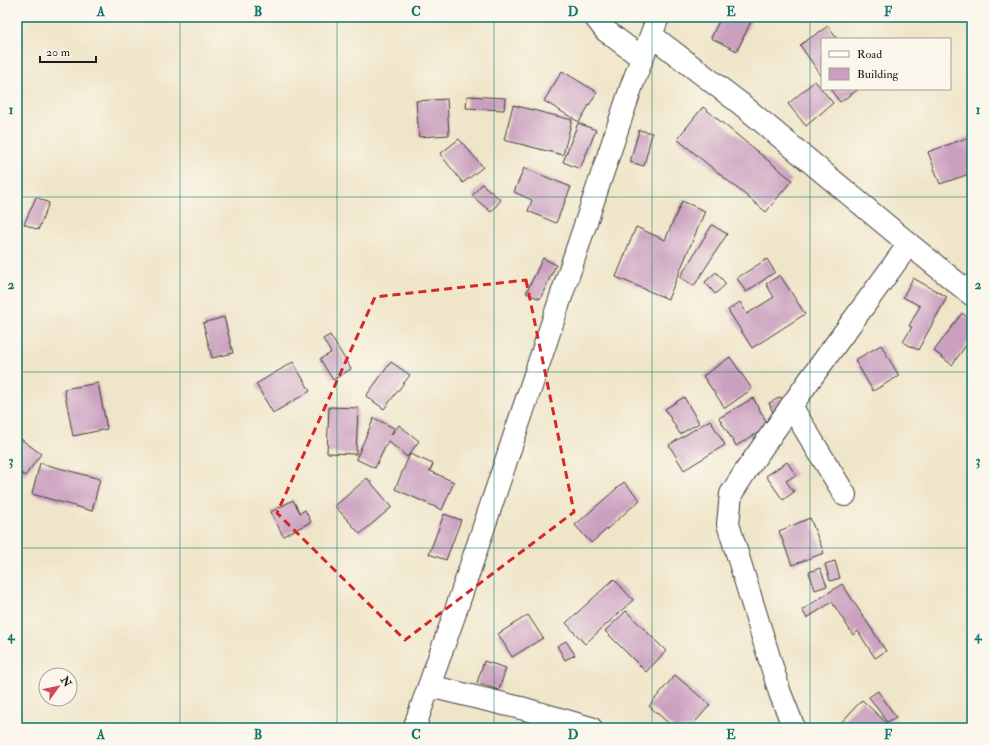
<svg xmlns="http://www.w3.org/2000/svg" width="989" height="745" font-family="'IM FELL Double Pica',serif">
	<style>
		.building { fill: #cba0bf }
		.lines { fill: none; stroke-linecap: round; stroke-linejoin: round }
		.minor-casing { stroke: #3c3a36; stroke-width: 24 }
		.minor { stroke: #fff; stroke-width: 22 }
		.marked { fill: none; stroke: #d62828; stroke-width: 3; stroke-dasharray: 8 5; stroke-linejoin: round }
		.grid { fill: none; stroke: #0f766e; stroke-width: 1; stroke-opacity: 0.55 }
		.neatline { fill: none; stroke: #0f766e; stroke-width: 1.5 }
		.grid-label { font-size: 13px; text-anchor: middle; font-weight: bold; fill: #0f766e }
	</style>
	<rect width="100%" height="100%" fill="#fbf7ec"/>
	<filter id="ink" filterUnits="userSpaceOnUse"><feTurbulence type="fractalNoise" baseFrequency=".025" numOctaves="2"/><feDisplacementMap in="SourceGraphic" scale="8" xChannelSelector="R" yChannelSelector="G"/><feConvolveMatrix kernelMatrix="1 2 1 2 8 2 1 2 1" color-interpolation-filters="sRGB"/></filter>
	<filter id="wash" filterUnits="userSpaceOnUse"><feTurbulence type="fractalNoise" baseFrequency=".012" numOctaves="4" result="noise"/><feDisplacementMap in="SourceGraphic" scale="16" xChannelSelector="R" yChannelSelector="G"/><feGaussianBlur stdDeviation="0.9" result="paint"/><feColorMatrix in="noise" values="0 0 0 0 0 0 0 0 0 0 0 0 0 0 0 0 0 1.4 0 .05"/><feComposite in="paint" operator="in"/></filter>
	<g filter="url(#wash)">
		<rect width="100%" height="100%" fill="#efe5c9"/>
		<g id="blocks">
			<!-- building -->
			<path class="building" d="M721,17H753L737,51L711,38Z
				M828,26L837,39H822V77L800,45Z
				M562,71L597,92L579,122L544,101Z
				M815,81L833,103L806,126L788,104Z
				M830,89H859L840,102Z
				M467,96L505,98L504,110L466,108Z
				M447,99L449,135L419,137L416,101Z
				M513,105L572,120L563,155L504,140Z
				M703,107L792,180L766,212L677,139Z
				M578,123L596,130L580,169L563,162Z
				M639,130L652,133L644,166L630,162Z
				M972,136V173L940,184L928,152Z
				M459,139L483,167L463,183L440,154Z
				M524,168L571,187L556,223L528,211L532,200L514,192Z
				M482,184L501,200L491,212L472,196Z
				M36,197L49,203L38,230L24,224Z
				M682,201L705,211L668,299L616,277L636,227L665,240Z
				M712,225L727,234L694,286L680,277Z
				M543,258L556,265L540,299L526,293Z
				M767,259L775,272L746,292L737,278Z
				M716,272L726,284L715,294L705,282Z
				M780,275L805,314L752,348L728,310L740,302L747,314L774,297L766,284Z
				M913,278L947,297L918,350L903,342L912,327L909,326L920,306L903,297Z
				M962,313L972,321V337L952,365L934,351Z
				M224,317L233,353L212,358L203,323Z
				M330,335L351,369L333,380L320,359L331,353L323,339Z
				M881,345L899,376L873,391L855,360Z
				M730,357L752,389L725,408L703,376Z
				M293,362L310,391L273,413L256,384Z
				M391,362L410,375L384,409L366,396Z
				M98,383L107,429L73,436L64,389Z
				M684,397L699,423L680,434L665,409Z
				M781,397L787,409L774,415L769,403Z
				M753,398L769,426L736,446L719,418Z
				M329,407L358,408L356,454L327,453Z
				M374,418L394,428L391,435L399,425L419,441L407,457L388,441L375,468L356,459Z
				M710,420L725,445L684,470L669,445Z
				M21,439L41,454L25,476L17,470V445Z
				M410,454L433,464L430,471L454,482L442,510L395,489Z
				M787,462L796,475L786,481L794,492L783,500L766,476Z
				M40,463L100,479L92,511L32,494Z
				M367,478L392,507L360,534L335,506Z
				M624,482L640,500L591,543L575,525Z
				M293,500L300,513L305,510L311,522L283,536L271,512Z
				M444,514L461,520L446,560L429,554Z
				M810,518L824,553L792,565L779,531Z
				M835,561L840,578L830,581L825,564Z
				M820,568L827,586L815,590L809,572Z
				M614,579L633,600L585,644L566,623Z
				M842,584L886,651L875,658L858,631L853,635L832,602L807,618L802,610Z
				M626,611L666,651L646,672L605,631Z
				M528,615L543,638L512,657L498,634Z
				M566,641L575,655L565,660L557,646Z
				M484,661L506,668L499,690L477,683Z
				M675,675L710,705L690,728H674L649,706Z
				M878,691L896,717L887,722L869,697Z
				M862,700L890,726L893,728H841L838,726Z"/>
		</g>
	</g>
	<g filter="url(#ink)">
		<use href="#blocks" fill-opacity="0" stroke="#3c3a36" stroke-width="1"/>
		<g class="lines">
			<defs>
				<path id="minor" d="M595,17L606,31L642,58
					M651,35L741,104L909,244L972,295
					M791,406L845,495
					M429,686L525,709L591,728
					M414,728L454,616L632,85L658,17
					M794,728L780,693L728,524L731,494L747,469L811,378L909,244"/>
			</defs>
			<!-- minor casing -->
			<use href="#minor" class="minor-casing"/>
			<!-- minor -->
			<use href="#minor" class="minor"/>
		</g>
	</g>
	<!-- marked area -->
	<path class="marked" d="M526,280L574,512L405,640L277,513L375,297Z"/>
	<!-- grid -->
	<path class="grid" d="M180,17V728M337,17V728M494,17V728M652,17V728M810,17V728M17,197H972M17,372H972M17,548H972"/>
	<!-- margin -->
	<rect width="989" height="745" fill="none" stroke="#fbf7ec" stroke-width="44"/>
	<!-- legend -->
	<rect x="821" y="38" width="130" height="52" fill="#fbf7ec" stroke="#a29f99"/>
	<rect x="829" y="51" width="20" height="6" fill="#ffffff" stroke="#a29f99"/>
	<text x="857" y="58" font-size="12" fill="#1c1c1c">Road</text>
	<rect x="829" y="68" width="20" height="12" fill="#cba0bf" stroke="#a29f99"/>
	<text x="857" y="78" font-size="12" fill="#1c1c1c">Building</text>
	<!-- north arrow -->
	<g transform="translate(58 687) rotate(57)"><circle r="19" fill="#fbf7ec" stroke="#a29f99"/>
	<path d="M0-3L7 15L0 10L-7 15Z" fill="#d1495b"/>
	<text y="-6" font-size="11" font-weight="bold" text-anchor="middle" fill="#1c1c1c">N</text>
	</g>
	<!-- scale -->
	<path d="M40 56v6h56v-6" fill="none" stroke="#1c1c1c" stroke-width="2"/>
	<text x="46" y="56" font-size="12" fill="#1c1c1c" stroke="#fbf7ec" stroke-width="3" paint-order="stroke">20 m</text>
	<rect x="22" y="22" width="945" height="701" class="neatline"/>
	<g class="grid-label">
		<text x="101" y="16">A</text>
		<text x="258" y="16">B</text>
		<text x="416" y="16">C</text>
		<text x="573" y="16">D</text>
		<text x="731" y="16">E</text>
		<text x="888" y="16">F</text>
		<text x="11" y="114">1</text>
		<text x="978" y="114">1</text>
		<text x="11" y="289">2</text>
		<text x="978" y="289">2</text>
		<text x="11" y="465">3</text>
		<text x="978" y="465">3</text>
		<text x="11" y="640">4</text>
		<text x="978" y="640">4</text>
		<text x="101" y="739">A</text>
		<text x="258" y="739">B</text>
		<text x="416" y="739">C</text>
		<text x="573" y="739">D</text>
		<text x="731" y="739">E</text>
		<text x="888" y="739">F</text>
	</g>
</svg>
